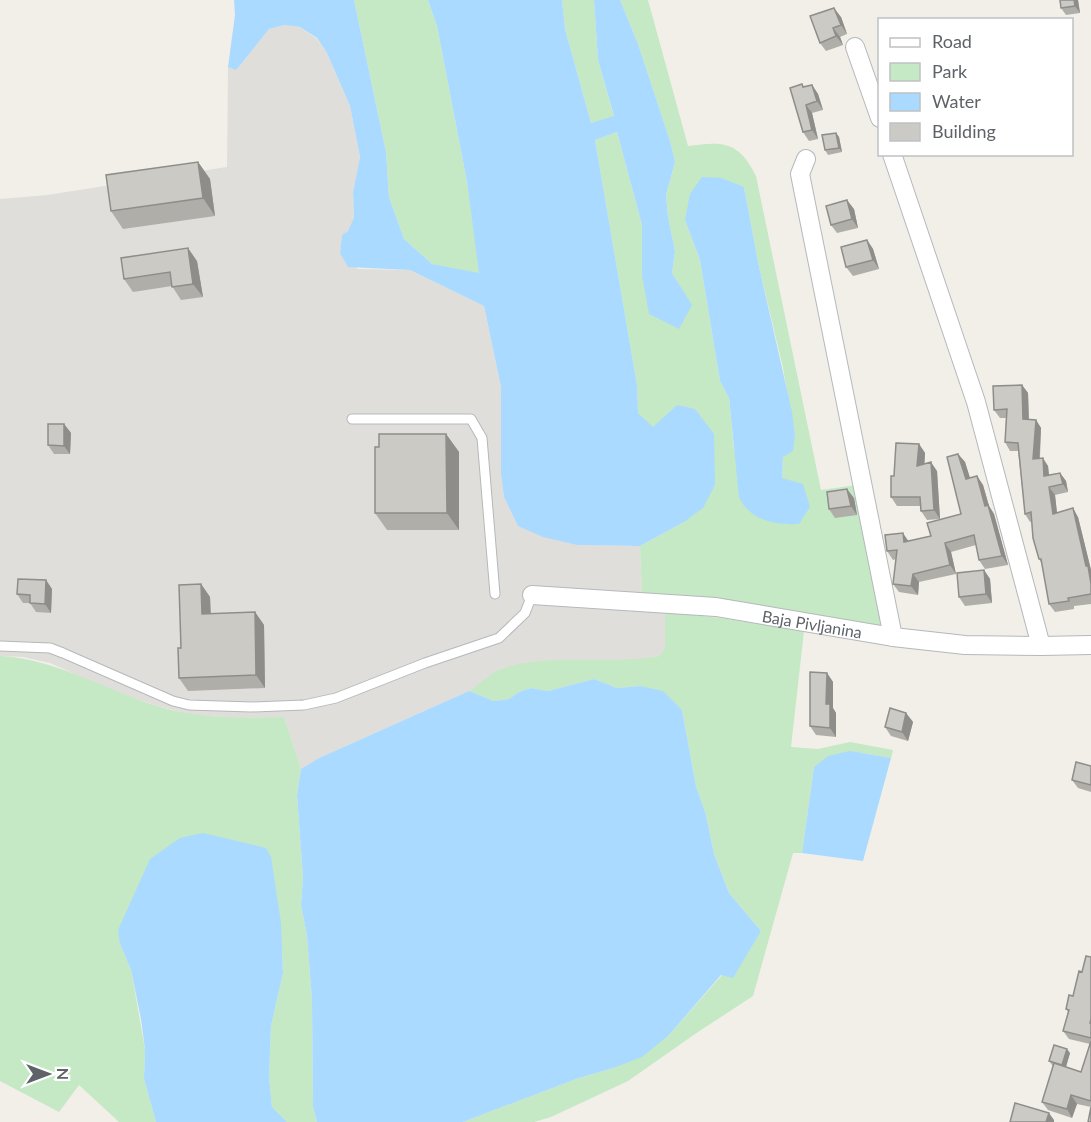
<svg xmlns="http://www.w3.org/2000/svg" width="1091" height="1122" font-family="Lato,sans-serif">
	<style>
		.industrial { fill: #e0deda }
		.green { fill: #c5e8c5; fill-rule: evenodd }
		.water { fill: #aadaff }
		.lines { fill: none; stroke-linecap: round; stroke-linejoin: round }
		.lane-casing { stroke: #b5b8bc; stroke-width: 11 }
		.street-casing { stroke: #b5b8bc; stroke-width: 20 }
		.lane { stroke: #fff; stroke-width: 9 }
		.street { stroke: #fff; stroke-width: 18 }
		.wall { fill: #afaea9 }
		.shaded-wall { fill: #8f8d8a }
		.building { fill: #cccac5; stroke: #8f8d8a; stroke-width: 1.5 }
		.labels { text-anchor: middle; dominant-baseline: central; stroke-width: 6; stroke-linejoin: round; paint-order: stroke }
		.street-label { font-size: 16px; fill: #5f6368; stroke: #fff }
	</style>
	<rect width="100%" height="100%" fill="#f1efe8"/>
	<!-- industrial -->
	<path class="industrial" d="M284,25L300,27L317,39L327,53L350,106L360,157L353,192L354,217L348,231L342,236L340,253L358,269L410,270L484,306L501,387V473L504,497L518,525L577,545L640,546L642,594L665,612V648L659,656L638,660L543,661L503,668L469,691L319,758L301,769L284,717L238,718L193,715L157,706L106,688L50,663L23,657L0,656V199L47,195L227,167L228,67L236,69L269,29Z"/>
	<!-- green -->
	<path class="green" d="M354,0H428L437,26L467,182L480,274L432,264L404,239L389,197L386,152Z
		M562,0H594L598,60L614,117L591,123L565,29Z
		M620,0H648L688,146C723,141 739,141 756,176L821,490L857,485L886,628L642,594L640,546L684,522L677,405L653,428L638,413L637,385L595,140L617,132L642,225V276L691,305L672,273L675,251L668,217L666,195L675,162L670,141L638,44ZM744,187L758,262L783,368L795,436L783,457L782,478L734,450L729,398L720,381L700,260L685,220Z
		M665,612L721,618L804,631L791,747L818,749L850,742L893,750L891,758C858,753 843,746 814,767L802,853H793L753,996L695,1034L628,1081L551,1117L534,1122H463L576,1079L613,1068L669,1035L761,931L729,893L714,854L706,815L696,786L682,710L640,686L617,688L594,679L548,691L531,688L519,692L509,699L494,701L469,691C480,684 492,671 504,668C554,652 609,666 659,656L665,648Z
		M0,656C56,659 103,689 157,706C198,719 241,718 284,717L301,769L297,795L303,878L301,905L307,936L312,1000L313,1107L317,1122H287L272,1107L269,1077L271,1026L283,973L282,949L120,944L131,970L145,1049L144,1079L156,1122H119L79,1085L59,1112L0,1081Z"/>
	<!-- water -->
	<path class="water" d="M234,0H354L386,152L389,197L404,239L432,264L479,273L467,182L437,26L428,0H562L565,29L591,123L614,116L598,60L594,0H620L638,44L670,141L675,162L666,195L668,217L675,251L672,273L692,305L679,329L649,314L642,276V225L617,132L595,140L637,385L638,413L653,427L677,405L695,409L714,434L715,485L703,508L684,522L640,546L577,545L543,537L518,526L504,497L501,474V387L484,306L410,270L348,267L340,253L342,235L348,231L354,217L353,192L360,157L350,106L327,53L317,38L300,27L284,25L269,29L236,70L228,67L235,15Z
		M702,177L721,178L744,187L758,262L792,412L795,436L793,451L783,457L782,478L803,484L810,507L799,524C775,525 750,521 739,497L729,398L720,381L700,260L685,220L690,194Z
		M594,679L617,688L640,686L663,691L682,710L696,786L706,815L714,854L729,893L761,931L733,978L721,975L669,1035L642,1057L613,1068L576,1079L463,1122H317L313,1107L312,1000L307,936L301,905L303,878L297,795L301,769L319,758L469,691L494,701L509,699L519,692L531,688L548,691Z
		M850,751L891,758L863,861L802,853L814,767L828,756Z
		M203,833L266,848L271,857L281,923L283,973L271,1026L269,1077L272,1107L287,1122H156L144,1079L145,1049L141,1019L131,970L120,944L118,930L150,859L180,838Z"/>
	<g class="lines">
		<defs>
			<path id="lane" d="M352,419H471L482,438L495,594
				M0,646L50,648L63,653L173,701L189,705L251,707L304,705L336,698L425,663L499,638L525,613L532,595"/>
			<g id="street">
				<path d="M855,47L880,118"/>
				<path d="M892,154L976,402L1041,646"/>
				<path d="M806,159L800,174L893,637"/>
				<path id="s1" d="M532,595L716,607L893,637L965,645L1041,646L1091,645"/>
			</g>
		</defs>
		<!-- lane casing -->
		<use href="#lane" class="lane-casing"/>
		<!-- street casing -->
		<use href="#street" class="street-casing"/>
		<!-- lane -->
		<use href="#lane" class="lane"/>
		<!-- street -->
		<use href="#street" class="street"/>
	</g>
	<!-- wall -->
	<path class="wall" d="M1060,0H1078L1080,13L1066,15L1061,8Z
		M841,17L847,34L840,37L843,45L826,51L820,43Z
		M802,84L804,87L812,85L818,94L823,110L812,113L818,139L809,141L803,132Z
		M836,133L839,137L842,152L828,155L825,150Z
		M198,162L210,179L215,216L123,229L111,211Z
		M854,209L858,228L837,233L831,225Z
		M867,240L873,249L879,269L853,276L846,267Z
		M197,261L203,297L181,300L172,286L133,292L124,279Z
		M1022,385L1028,393L1029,419L1036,420L1041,428L1040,458L1048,466L1049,475L1060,473L1066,481L1068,492L1055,495L1057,513L1078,517L1091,570V604L1074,606V609L1055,612L1049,604L1042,564L1039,559L1032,521L1030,522L1025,514L1018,451H1010L1005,442L1006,418H1000L994,410Z
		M64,424L71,433L70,454H54L48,445Z
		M446,434L459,452V530H387L375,513L379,447Z
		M919,444L925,453L924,464L937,471L940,519L927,520L921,511L920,506H897L891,497L894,476Z
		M958,454L965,462L970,478L977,476L983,485L989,506L994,514L1008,565L985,569L979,560L976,545L951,552L956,574L919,582L918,595L899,592L893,584L896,559L893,560L887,551L909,541L931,536L961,514Z
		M854,498L857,515L835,518L829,509Z
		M984,570L990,579L992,603L965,606L959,597Z
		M46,580L52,589L51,613L36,612L30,603H23L17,594Z
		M201,584L210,597L211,614L255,612L264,625L265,688L188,691L179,678L181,648Z
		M827,673L833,682V708L836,713V737L816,735L810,726Z
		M906,713L913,722L908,741L891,736L885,727Z
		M1091,766V792L1078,788L1072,780Z
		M1091,957V1122V1107L1077,1104L1072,1118L1048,1110L1042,1102L1053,1066L1049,1061L1070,1053L1066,1067L1081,1072L1090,1044L1069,1039L1063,1031L1068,1012L1066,1009L1073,996L1082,972Z"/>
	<!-- shaded-wall -->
	<path class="shaded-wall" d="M1074,0H1078L1080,13L1075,6Z
		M834,8L841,17L847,34L841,25Z
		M833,28L840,37L843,45L836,36Z
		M812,85L818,94L823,110L817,101Z
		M806,105L812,113L818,139L812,130Z
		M836,133L839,137L842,152L839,148Z
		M198,162L210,179L215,216L203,198Z
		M847,200L854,209L858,228L852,219Z
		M867,240L873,249L879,269L873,260Z
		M188,248L197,261L203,297L193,284Z
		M1022,385L1028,393L1029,427L1023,419Z
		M1036,420L1041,428L1039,467L1033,459Z
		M64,424L71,433L70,454L64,446Z
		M446,434L459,452V530L447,513Z
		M919,444L925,453L924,475L917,466Z
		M958,454L965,462L973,488L966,479Z
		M1043,458L1048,466L1050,485L1044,476Z
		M931,462L937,471L940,519L934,510Z
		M1060,473L1066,481L1068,492L1063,484Z
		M977,476L983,485L989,506L994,514L1008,565L1002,556L985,506Z
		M1049,487L1055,495L1058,522L1053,514Z
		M847,489L854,498L857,515L851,506Z
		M1073,508L1078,517L1091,570V583L1086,566Z
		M903,533L909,542H904Z
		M945,543L951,552L956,574L950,565Z
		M984,570L990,579L992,603L986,594Z
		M913,574L919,582L918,595L911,586Z
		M46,580L52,589L51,613L45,604Z
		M201,584L210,597L211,627L202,614Z
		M255,612L264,625L265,688L256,675Z
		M827,673L833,682V708L836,713V737L830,728L826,704Z
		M906,713L913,722L908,741L902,732Z
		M1067,1049L1070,1053L1065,1070L1062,1065Z
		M1071,1095L1077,1104L1072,1118L1067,1109Z
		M1049,1113L1054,1120V1122H1046Z"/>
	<!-- building -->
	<path class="building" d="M1060,0H1074L1075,6L1061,8Z
		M834,8L841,25L833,28L836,36L820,43L810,16Z
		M802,84L803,87L812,85L817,101L806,105L812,130L803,132L790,88Z
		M836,133L839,148L825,150L822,135Z
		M198,162L203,198L111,211L106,175Z
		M847,200L852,219L831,225L826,206Z
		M867,240L873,260L846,267L841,247Z
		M188,248L193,284L172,287L170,272L124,279L121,258Z
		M1022,385L1023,419L1036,420L1033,459L1043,458L1044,476L1060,473L1063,484L1049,487L1053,514L1073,508L1086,566H1088L1091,584V594L1068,598L1069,601L1049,604L1041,559H1039L1033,538L1031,512L1025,514L1018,443L1005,442L1007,409L994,410L993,386Z
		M48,424H64V446L48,445Z
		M379,434H446L447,513H375V447H379Z
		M896,443L919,444L917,466L931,462L934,510L921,511L920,497H891V476H894Z
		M958,454L966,479L977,476L985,506L988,505L1002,556L979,560L974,535L945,543L950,565L913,574L911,586L893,584L897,550L887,551L885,535L903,533L904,542L931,536L927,523L961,514L947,457Z
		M847,489L851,506L829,509L827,492Z
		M984,570L986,594L959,597L957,573Z
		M18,579L46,580L45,604L30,603V595L17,594Z
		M201,584L202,614L255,612L256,675L179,678L178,648H181L179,585Z
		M810,672L827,673L826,704H830V728L810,726Z
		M890,708L906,713L902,732L885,727Z
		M1076,762L1091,766V785L1072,780Z
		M1086,956L1091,957V1019L1090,1023H1091V1038L1063,1031L1069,1010L1066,1009L1069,995L1073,996L1079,971L1082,972Z
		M1091,1041V1101L1071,1095L1067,1109L1042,1102L1054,1063L1081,1072Z
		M1054,1045L1067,1049L1062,1065L1049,1061Z
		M1015,1103L1049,1113L1046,1122H1010Z
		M1091,1107V1122H1088Z"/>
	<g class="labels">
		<!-- street labels -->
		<g class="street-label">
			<text stroke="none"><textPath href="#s1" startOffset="282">Baja Pivljanina</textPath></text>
		</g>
	</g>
	<!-- legend -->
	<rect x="878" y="18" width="195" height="138" fill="#ffffff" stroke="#bfc1c3" stroke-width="1.5"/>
	<rect x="890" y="38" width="30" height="9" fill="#ffffff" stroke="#bfc1c3" stroke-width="1.5"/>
	<text x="932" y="48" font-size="18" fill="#5f6368">Road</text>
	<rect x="890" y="63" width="30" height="18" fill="#c5e8c5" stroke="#bfc1c3" stroke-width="1.5"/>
	<text x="932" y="78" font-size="18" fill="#5f6368">Park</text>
	<rect x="890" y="93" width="30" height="18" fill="#aadaff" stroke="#bfc1c3" stroke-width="1.5"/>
	<text x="932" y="108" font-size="18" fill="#5f6368">Water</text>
	<rect x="890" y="123" width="30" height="18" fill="#cccac5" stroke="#bfc1c3" stroke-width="1.5"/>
	<text x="932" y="138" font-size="18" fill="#5f6368">Building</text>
	<!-- north arrow -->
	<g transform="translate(48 1074) rotate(90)" stroke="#ffffff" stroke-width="4.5" paint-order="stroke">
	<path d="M0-4.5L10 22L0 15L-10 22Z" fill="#5f6368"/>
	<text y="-9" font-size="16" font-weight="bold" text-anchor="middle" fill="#5f6368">N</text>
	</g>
</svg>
